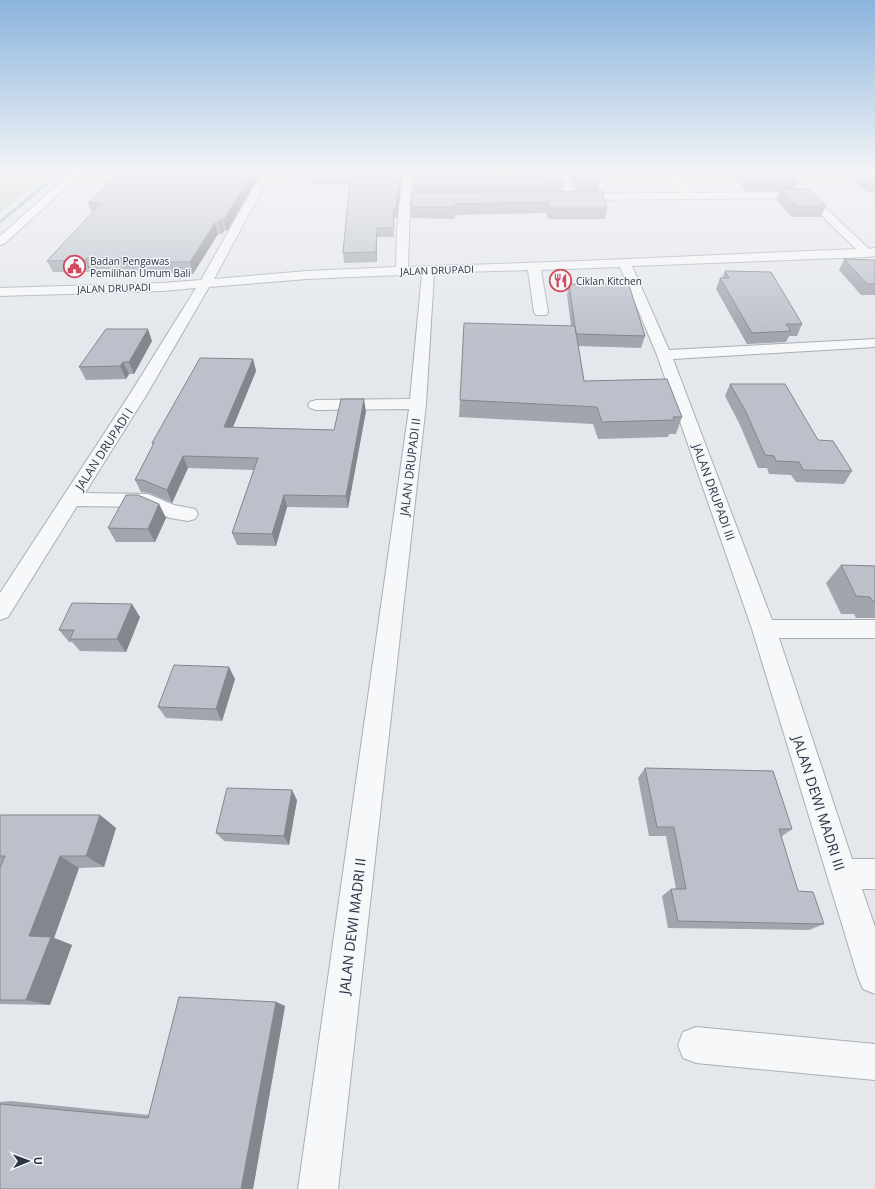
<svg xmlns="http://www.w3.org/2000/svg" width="875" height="1189" font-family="'Open Sans',sans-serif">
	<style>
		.green { fill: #c9d6c5 }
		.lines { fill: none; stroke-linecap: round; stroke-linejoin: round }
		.stream { fill: #9fb4cc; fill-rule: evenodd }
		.minor-casing { stroke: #a9aeb7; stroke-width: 2 }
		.major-casing { stroke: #a3abb8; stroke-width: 2 }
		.minor { fill: #f7f8fa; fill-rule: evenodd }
		.major { fill: #fff; fill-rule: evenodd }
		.wall { fill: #a1a5ae }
		.shaded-wall { fill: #83868d }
		.building { fill: #bbc0ca; stroke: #83868d }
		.labels { text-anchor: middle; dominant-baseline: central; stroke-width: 3; stroke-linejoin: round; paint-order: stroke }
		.far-poi-label { font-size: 10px; fill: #2b3445; stroke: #f4f6f9; text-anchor: start }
		.far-street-label { font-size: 10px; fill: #2b3445; stroke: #f4f6f9 }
		.street-label { font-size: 12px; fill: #2b3445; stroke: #f4f6f9 }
		.near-street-label { font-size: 14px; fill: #2b3445; stroke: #f4f6f9 }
	</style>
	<rect width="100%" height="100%" fill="#e4e7ec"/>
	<!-- green -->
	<path class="green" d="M0,172H37L31,177H44L0,213Z"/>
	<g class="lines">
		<!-- stream -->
		<path class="stream" d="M39,170H44L56,178L0,224V220L51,178Z"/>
		<defs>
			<path id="minor" d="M61,170H74L81,174L76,177L63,172Z
				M263,170H320L315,173H271L214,279L307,271L396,267L397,230L403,170H413L411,197L441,196L446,199L441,202L410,203L408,267L581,261L856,249L804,198L571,200L566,197L556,170H566L575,194L682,193L666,170H676L692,193L798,192L776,170H786L869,249L875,248V256L867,257L632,266L669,350L875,339V347L673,359L772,620H875V638H779L852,859H875V889H862L875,927V994L863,989L858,977L752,629L657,355L620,267L541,270L548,312L546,315H536L534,312L528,270L434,273L426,404L338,1189H298L409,409L316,410L310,408L308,405L310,402L316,400L410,399L422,274L307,279L209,287L147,394L85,493L148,494L174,505L195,509L198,514L195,519L188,521L170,518L145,507L77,506L8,617L0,620V593L130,394L196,288L162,291L0,296V288L162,283L201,280Z
				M696,1027L875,1044V1080L696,1063L683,1058L678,1045L683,1032Z"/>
			<path id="major" d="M74,170H85L4,244L0,245V236Z"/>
		</defs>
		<!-- minor casing -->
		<use href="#minor" class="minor-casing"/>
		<!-- major casing -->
		<use href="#major" class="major-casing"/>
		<!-- minor -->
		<use href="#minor" class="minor"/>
		<!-- major -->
		<use href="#major" class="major"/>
	</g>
	<!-- wall -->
	<path class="wall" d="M262,170L227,231H224L222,234H218L193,274L155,273L154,270L91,269L90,272H53L47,261L92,213L88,203Z
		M294,170H402L397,218H393L394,237H377V262L344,263L343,253L349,185H313L312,178H295Z
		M567,170H595L599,184L597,191L607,208L605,219H548L546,213L455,215V219L411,218V207L413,193L412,187L564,184L563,192L576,191Z
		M728,170H785L798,183L795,189L826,206L821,217H792L776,200L779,191H746Z
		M838,170H875V192H868Z
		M844,259L875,260V295H861L839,270Z
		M725,271L802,324L797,336H789L786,342L747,344L716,289L720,278H722Z
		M569,284L645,336L641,348L578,346L584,381L682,417L676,434H669L668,437L598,439L593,424L459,417L460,400L571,326L567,295Z
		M152,341L134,374H129L126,379L86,380L79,367Z
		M253,359L256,371L233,427L334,430L366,411L348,508L287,507L276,546L237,545L232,533L254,470L188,468L172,503L149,493L141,492L135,480L153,445L152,443Z
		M730,384L818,440L852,471L844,484L796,482L791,475L769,474L767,468H758L740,425L725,396Z
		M159,504L166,518L155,542H116L108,528Z
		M841,565L875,566V618H856L854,614H841L826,583Z
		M140,617L126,652L80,651L72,642H69L59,630Z
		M235,679L222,721L166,718L158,707Z
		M645,768L792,829L781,837L798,891L824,924L809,930L668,928L662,896L671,889H676L666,836H649L638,778Z
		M297,800L289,845L224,841L216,833Z
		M0,815H100L116,828L104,867L79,868L54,938L72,945L50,1005L0,1004Z
		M276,1002L285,1006L253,1189H0V1102L11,1101L149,1115Z"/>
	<!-- shaded-wall -->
	<path class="shaded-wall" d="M254,170H262L227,231L224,220Z
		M401,170H402L397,218L396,209Z
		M221,220L224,231L222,234L219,223Z
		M215,223L218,234L193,274L190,262Z
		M377,228V262L376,252Z
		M86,258L91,269L90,272L85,260Z
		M148,329L152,341L134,374L129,362Z
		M253,359L256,371L228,439L224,427Z
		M123,362L129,374L126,379L120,366Z
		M364,399L366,411L348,508L346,496Z
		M183,456L188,468L172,503L167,490Z
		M284,495L287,507L276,546L272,534Z
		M159,504L166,518L155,542L148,529Z
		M132,604L140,617L126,652L117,639Z
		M229,667L235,679L222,721L216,709Z
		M292,790L297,800L289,845L284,836Z
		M100,815L116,828L104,867L86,856Z
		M60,856L79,868L54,938L72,945L50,1005L26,1000L29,936Z
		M276,1002L285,1006L253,1189H241Z"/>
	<!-- building -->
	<path class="building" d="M120,170H254L224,220H221L219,223H215L190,262H151L153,258H86L85,260L47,261L101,203H88L100,192Z
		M314,170H401L396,209H393L394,228H377L376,252L343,253L350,177H312Z
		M413,170H559L564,184L412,187Z
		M572,170H595L599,184H577Z
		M737,170H785L798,183H749Z
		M848,170H875V187H871Z
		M780,189H808L826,206H797Z
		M602,191L607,208H550L547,202L455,204V207H411V193Z
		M844,259L875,260V284H867Z
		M725,271L771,272L802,324H786L791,331L752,333L720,278H729Z
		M569,284L629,285L645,336L576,334Z
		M464,323L575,326L584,381L667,379L682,417H673L674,420L602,422L597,407L460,400Z
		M106,329H148L129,362H123L120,366L79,367Z
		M200,358L253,359L224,427L334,430L341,399H364L346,496L284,495L272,534L232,533L258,458L183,456L167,490L143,480H135L154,443H152Z
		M730,384H785L818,440L833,441L852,471L803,470L799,462L776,461L774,456L765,455L746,412Z
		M126,495H138L159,504L148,529L108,528Z
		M841,565L875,566V601H872L870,597L856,596Z
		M72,603L132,604L117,639H70L74,630H59Z
		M174,665L229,667L216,709L158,707Z
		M645,768L773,771L792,829H779L798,891L813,892L824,924L678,921L671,889H686L674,827H657Z
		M227,788L292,790L284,836L216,833Z
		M0,815H100L86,856H60L29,936L51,937L26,1000H0V868L5,856H0Z
		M179,997L276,1002L241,1189H0V1104L148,1118Z"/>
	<!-- sky -->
	<linearGradient id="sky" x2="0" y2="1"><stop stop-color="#8bb4dd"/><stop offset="0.51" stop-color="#f3f4f6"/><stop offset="1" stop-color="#f3f4f6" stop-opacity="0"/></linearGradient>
	<rect width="875" height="336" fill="url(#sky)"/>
	<!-- icons -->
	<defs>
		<symbol id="civic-ring" viewBox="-11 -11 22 22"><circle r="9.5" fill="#f4f6f9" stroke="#d1495b" stroke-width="1.5"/><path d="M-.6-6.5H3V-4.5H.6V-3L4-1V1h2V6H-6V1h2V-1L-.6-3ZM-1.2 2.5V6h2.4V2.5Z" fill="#d1495b"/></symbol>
		<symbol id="restaurant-ring" viewBox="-11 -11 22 22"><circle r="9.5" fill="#f4f6f9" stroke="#d1495b" stroke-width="1.5"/><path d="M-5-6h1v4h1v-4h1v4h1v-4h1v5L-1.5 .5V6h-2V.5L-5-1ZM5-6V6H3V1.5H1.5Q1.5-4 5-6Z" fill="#d1495b"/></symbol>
	</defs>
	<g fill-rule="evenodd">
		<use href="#civic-ring" x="62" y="254" width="25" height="25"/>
		<use href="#restaurant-ring" x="548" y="268" width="25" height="25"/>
	</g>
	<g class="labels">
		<!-- far-poi labels -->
		<g class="far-poi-label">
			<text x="90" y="261">Badan Pengawas<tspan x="90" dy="12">Pemilihan Umum Bali</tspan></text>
			<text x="576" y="281">Ciklan Kitchen</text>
		</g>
		<!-- far-street labels -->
		<g class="far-street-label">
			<text transform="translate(437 270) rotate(-2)">JALAN DRUPADI</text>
			<text transform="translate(114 288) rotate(-2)">JALAN DRUPADI</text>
		</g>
		<!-- street labels -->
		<g class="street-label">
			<text transform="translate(104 449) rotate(-57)">JALAN DRUPADI I</text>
			<text transform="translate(410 467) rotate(-83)">JALAN DRUPADI II</text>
			<text transform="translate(714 492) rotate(70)">JALAN DRUPADI III</text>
		</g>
		<!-- near-street labels -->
		<g class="near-street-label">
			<text transform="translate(819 803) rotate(72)">JALAN DEWI MADRI III</text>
			<text transform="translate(352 926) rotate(-83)">JALAN DEWI MADRI II</text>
		</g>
	</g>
	<!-- north arrow -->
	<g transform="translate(28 1161) rotate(89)" stroke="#f4f6f9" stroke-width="3" paint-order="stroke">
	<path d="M0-3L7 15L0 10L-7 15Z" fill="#2b3445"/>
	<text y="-6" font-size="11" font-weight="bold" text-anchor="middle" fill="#2b3445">U</text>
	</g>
</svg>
